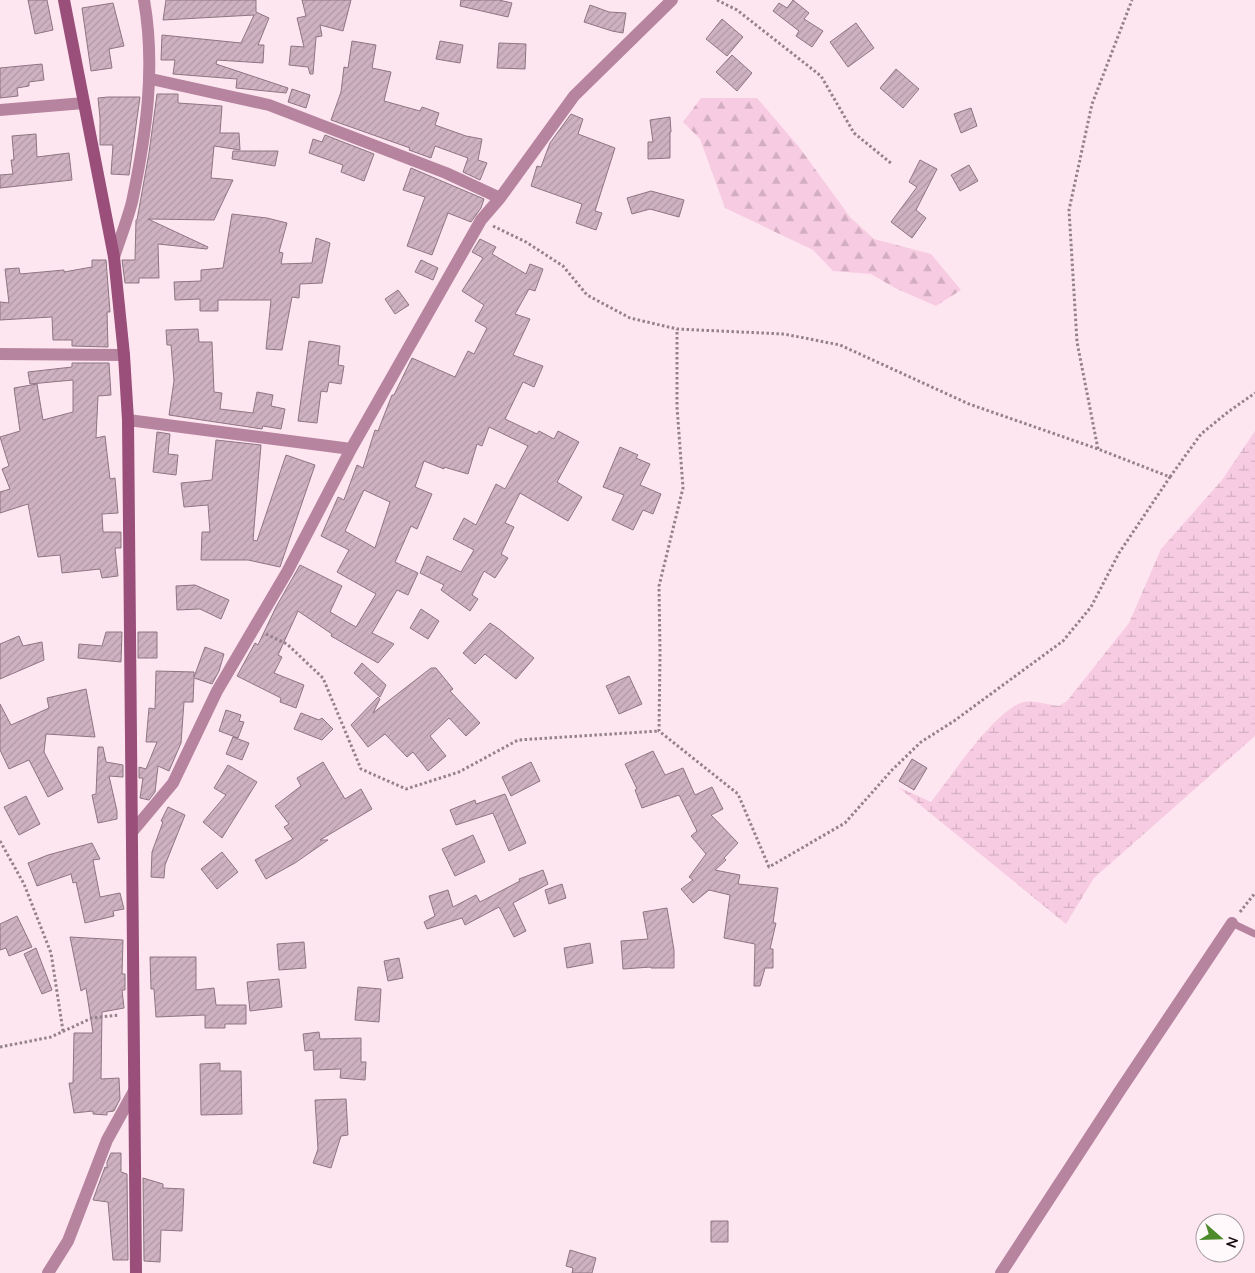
<svg xmlns="http://www.w3.org/2000/svg" width="1255" height="1273" font-family="'Nunito Sans',sans-serif">
	<style>
		.forest { fill: url(#forest-firs) }
		.wetland { fill: url(#wetland-marsh) }
		.building { fill: url(#building-hatch); stroke: #8f7482; fill-rule: evenodd }
		.lines { fill: none; stroke-linecap: round; stroke-linejoin: round }
		.path { stroke: #94828b; stroke-width: 3; stroke-dasharray: 2.5 2.5; stroke-linecap: butt }
		.lane { stroke: #b7849f; stroke-width: 7 }
		.street { stroke: #b7849f; stroke-width: 12 }
		.secondary { stroke: #994f79; stroke-width: 12 }
	</style>
	<defs>
		<pattern id="forest-firs" width="22" height="20" patternUnits="userSpaceOnUse" patternTransform="scale(1.25)"><rect width="22" height="20" fill="#f7cce2"/><path d="M5 1l3.5 6h-7zM16 11l3.5 6h-7z" fill="#d3aec1"/></pattern>
		<pattern id="wetland-marsh" width="20" height="14" patternUnits="userSpaceOnUse" patternTransform="scale(1.25)"><rect width="20" height="14" fill="#f7cce2"/><path d="M1 5h8M5 5V1M11 12h8M15 12V8" fill="none" stroke="#d3aec1"/></pattern>
		<pattern id="building-hatch" width="6" height="6" patternUnits="userSpaceOnUse" patternTransform="scale(1.25)"><rect width="6" height="6" fill="#cfb2c1"/><path d="M-1 1l2-2M0 6l6-6M5 7l2-2" fill="none" stroke="#b198a5"/></pattern>
	</defs>
	<rect width="100%" height="100%" fill="#fee6f1"/>
	<!-- forest -->
	<path class="forest" d="M701,98H757L799,147L850,217L874,239L931,254L961,290L936,306L895,288L871,274L833,271L813,250L725,208L700,139L683,122Z"/>
	<!-- wetland -->
	<path class="wetland" d="M1255,431V736L1094,878L1066,924L898,787L931,802C950,778 995,709 1024,702C1032,700 1050,705 1059,706L1067,701L1129,623L1161,549L1222,480Z"/>
	<!-- building -->
	<path class="building" d="M28,0H47L53,30L35,34Z
		M166,0H256V12L269,18L258,45H264L263,63L217,60L216,64L288,88L286,93L236,88L237,79L173,74L175,60H161L162,35L241,43L254,15L163,20Z
		M302,0H351L343,31L320,25L322,36L316,37L313,74H310L308,67L289,65L291,46L304,47L297,18L306,16Z
		M461,0H499L512,3L508,17L460,6Z
		M793,0L809,13L804,19L823,31L812,47L796,36L799,31L773,11L779,3L787,8Z
		M113,3L124,46L109,49L112,68L91,71L82,8Z
		M590,5L609,12L626,13L623,33L612,31L584,22Z
		M722,19L743,37L727,56L706,39Z
		M856,23L874,48L848,67L830,42Z
		M352,41L376,45L372,68L391,72L384,101L420,111L422,107L439,113L435,125L466,136L482,139L478,160L487,163L480,180L463,172L468,158L435,146L431,158L409,150L410,148L331,120L341,92L344,67L348,68Z
		M440,41L463,45L460,63L436,59Z
		M499,43L526,44L525,69L497,68Z
		M732,55L752,73L737,91L716,72Z
		M42,64L44,80L29,82V86L17,88L18,96L0,98V68Z
		M896,69L919,89L903,108L880,88Z
		M292,89L310,95L306,108L288,102Z
		M157,94H178V103L222,106L220,133H239L240,150L214,146L211,178L233,180L214,220L148,219L208,247L207,249L158,244L159,278H139V283H125L122,260H135L136,220H137L149,153Z
		M108,97H140L129,175L111,174L113,145H100V118L98,98Z
		M971,108L977,126L961,133L954,114Z
		M571,114L583,119L578,134L615,148L595,211L602,213L596,230L576,223L582,204L531,186L537,166L541,167L550,143Z
		M670,117L671,132H670V158L648,159V142H653L650,120Z
		M36,134L37,157L69,153L72,180L0,188V175L13,174L11,160H14L12,136Z
		M325,135L374,154L364,181L341,172L343,165L309,153L313,139L322,142Z
		M233,151H278L275,166L232,159Z
		M920,160L937,169L916,210L926,218L912,238L891,222L917,187L909,182Z
		M969,165L978,181L960,191L951,175Z
		M411,168L484,199L481,208L471,222L448,213L432,255L407,246L425,197L403,190Z
		M651,191L684,200L679,217L650,209L632,214L627,198Z
		M232,214L267,218L287,223L279,252L283,253L281,264L312,263L316,238L330,243L322,283L300,284L299,298L292,297L282,350L266,349L271,300H218V311H200V299L175,300L174,282L201,281V270L223,268Z
		M480,239L496,247L492,254L526,274L530,264L543,269L535,291L529,289L515,314L530,319L513,355L543,366L534,387L523,382L505,419L537,434L539,431L554,439L558,431L579,442L557,482L582,497L568,521L520,493L505,523L514,527L501,554L508,558L495,578L484,571L472,595L478,599L470,611L441,590L444,585L420,573L427,556L461,572L474,550L453,539L464,518L476,525L496,484L505,489L528,446L489,427L482,446L477,444L468,474L444,467V469L424,461L415,487L432,494L417,529L411,526L395,562L418,573L408,595L397,590L372,633L394,644L378,663L331,636L332,634L298,611L278,655L282,657L274,673L304,685L296,708L280,702L281,698L237,676L255,643L258,645L276,607L300,565L342,586L330,612L356,627L376,594L337,572L349,550L321,536L338,497L344,500L357,465L363,468L375,430L378,431L392,395H394L412,358L455,377L468,351L474,354L487,328L475,321L484,305L462,291L483,258L472,252ZM364,490L390,502L375,548L345,531Z
		M92,260H106L110,312H107L108,347L72,346V340H53L52,317L0,320V302L9,303L5,269L19,268L20,274L64,270V272L92,267Z
		M421,260L438,268L433,280L415,272Z
		M398,290L409,305L395,314L385,299Z
		M198,329L199,342H212L214,392L222,393L220,409L253,413L257,392L273,395L271,406L285,409L281,429L263,426L262,429L169,415L174,381L171,345H167L166,330Z
		M309,341L340,346L338,365L344,366L341,384L329,382L327,392L321,391L317,423L298,421Z
		M72,363H109L111,395L98,396L96,438L105,436L110,479L115,478L118,513L102,514L103,532H121V548H115L118,576L102,578L100,569L62,573L60,555L38,557L28,504L0,513V492L10,489L2,469L9,466L0,437L20,431L14,388L37,384L43,420L73,412V380L30,384L28,372L72,367Z
		M157,432L170,434L168,454L178,455L176,475L153,472Z
		M216,440L261,445L253,540L257,541L286,455L315,465L280,567L248,560H201L202,532H210L208,505L184,507L181,483L212,480Z
		M620,447L638,455L636,458L650,464L640,485L661,494L653,514L643,510L633,530L612,520L624,495L603,487Z
		M195,585L229,600L221,619L200,609L177,610L176,586Z
		M421,609L439,621L428,639L410,628Z
		M490,623L499,629L534,658L516,679L485,654L475,664L463,653Z
		M106,632H122L121,662L78,658L79,644L102,646Z
		M138,632H157V658H138Z
		M19,636L23,646L42,642L44,660L0,679V644Z
		M205,647L224,654L219,671L212,684L194,678L193,702H184L181,743L169,771L158,766L155,792L149,800L140,798L143,778H139V767L146,769L157,742H146L149,708L155,709L156,671L194,672V677Z
		M362,663L386,685L380,697L354,673Z
		M431,668H436L453,689L450,691L480,723L466,736L449,718L430,736L446,756L428,771L413,752L407,757L385,734L368,747L351,725L378,697L380,699L373,713Z
		M629,676L642,704L619,714L606,686Z
		M86,689L95,737L46,734L44,752L63,789L48,797L29,760L9,769L0,750V704L11,725L49,708L47,698Z
		M226,710L241,715L239,721L244,722L238,738L219,731Z
		M301,713L319,720L322,718L333,729L322,740L294,729Z
		M233,737L249,743L242,760L226,754Z
		M98,747H103L106,762L123,765V777L109,776L117,811V819L98,823L92,795L96,794Z
		M653,751L665,775L683,768L695,795L712,787L723,809L711,815L738,843L724,858L726,860L715,870L740,875L738,884L778,888L773,923H776L770,949H773V968H765L760,986H754L755,944L724,938L730,895L709,890L693,903L681,889L693,880L689,877L706,854L691,836L697,831L679,795L642,808L635,790L637,789L625,764Z
		M912,759L927,768L914,790L899,781Z
		M323,762L345,799L361,789L372,809L320,840H328L295,863L266,879L255,860L293,839L284,827L289,824L275,806L301,786L297,778Z
		M531,762L540,781L511,796L502,777Z
		M228,765L257,782L222,838L203,822L226,795L214,788Z
		M505,794L526,843L509,851L493,813L456,825L450,810L475,800L476,804Z
		M26,796L40,824L19,835L4,807Z
		M168,807L185,815L165,865L164,878L151,877L152,852L163,822L161,821Z
		M473,835L485,862L455,876L442,849Z
		M92,843L100,859L93,860L100,897L120,893L124,909L113,911L114,916L85,923L76,882L73,883L71,874L37,886L28,863L48,855Z
		M222,852L238,872L217,889L201,869Z
		M543,870L548,884L513,903L526,931L514,937L499,907L465,925L462,918L427,929L424,922L435,916L429,896L448,890L453,907L476,895L480,902L520,881L519,879Z
		M562,884L566,898L549,904L545,890Z
		M667,908L674,950V968H651V967L623,969L621,941L648,939L643,912Z
		M17,916L32,947L9,956L6,948L0,950V924Z
		M70,937L123,940L122,974H125V990H122L124,1008L102,1012L101,1079L119,1078L120,1099L114,1111L107,1112V1115L93,1114V1111L74,1113L69,1083H73L74,1033H93L86,988L81,991Z
		M304,942L306,968L279,970L277,944Z
		M590,943L593,963L567,968L564,948Z
		M36,948L52,990L42,994L24,954Z
		M150,957H196V990L214,988L216,1005H246V1024H225V1028H205V1015L156,1017L154,989H151Z
		M399,958L403,978L388,981L384,961Z
		M279,979L282,1007L250,1011L247,982Z
		M358,987L381,989L379,1022L355,1020Z
		M319,1032L320,1039L361,1038V1062H366L365,1080L340,1078L341,1069L314,1070L313,1050L305,1051L303,1034Z
		M220,1063V1071H241L242,1114L201,1115L200,1064Z
		M346,1099L348,1135L341,1136L331,1168L313,1163L318,1149L315,1100Z
		M111,1153H121V1172L127,1174L128,1260H113L108,1202L93,1200L105,1167L107,1168V1162Z
		M143,1178L163,1184V1188L184,1189L182,1231L161,1230L160,1262L144,1261Z
		M711,1221H728V1242H711Z
		M570,1250L596,1258L592,1273H572L573,1268L566,1266Z"/>
	<g class="lines">
		<!-- path -->
		<path class="path" d="M717,0L737,10L821,76L854,133L892,164
			M493,226L526,242L563,266L587,295L630,318L677,329L784,334L840,345L969,404L1098,449L1170,477L1119,553L1091,607L1063,641L954,721L921,742L892,770L845,823L769,867L738,794L659,731L660,653L659,586L683,488L677,407V329
			M1098,449L1077,342L1069,210L1092,104L1132,0
			M1170,477L1201,434L1228,412L1255,393
			M266,634L287,644L323,678L361,769L406,789L459,772L518,740L659,731
			M0,841L24,884L51,953L63,1031
			M1240,912L1255,893
			M0,1047L51,1037L92,1018L119,1015"/>
		<!-- lane -->
		<path class="lane" d="M1232,923L1255,934"/>
		<!-- street -->
		<path class="street" d="M151,79L269,105L446,173L500,198
			M0,110L84,103
			M114,257C120,239 127,221 132,202C146,135 156,68 144,0
			M0,354L124,355
			M128,420L351,449L287,572L217,691L173,783L132,832
			M351,449L481,220L500,198L574,96L672,0
			M48,1273L68,1241L107,1140L134,1091
			M1001,1273L1119,1092L1232,923"/>
		<!-- secondary -->
		<path class="secondary" d="M64,0L114,257L124,355L128,420L136,1273"/>
	</g>
	<!-- north arrow -->
	<g transform="translate(1220 1238) rotate(110)"><circle r="24" fill="#fff9fc" stroke="#a29a9e"/>
	<path d="M0-4L9 19L0 12L-9 19Z" fill="#4c8a2a"/>
	<text y="-8" font-size="14" font-weight="bold" text-anchor="middle" fill="#160c11">N</text>
	</g>
</svg>
